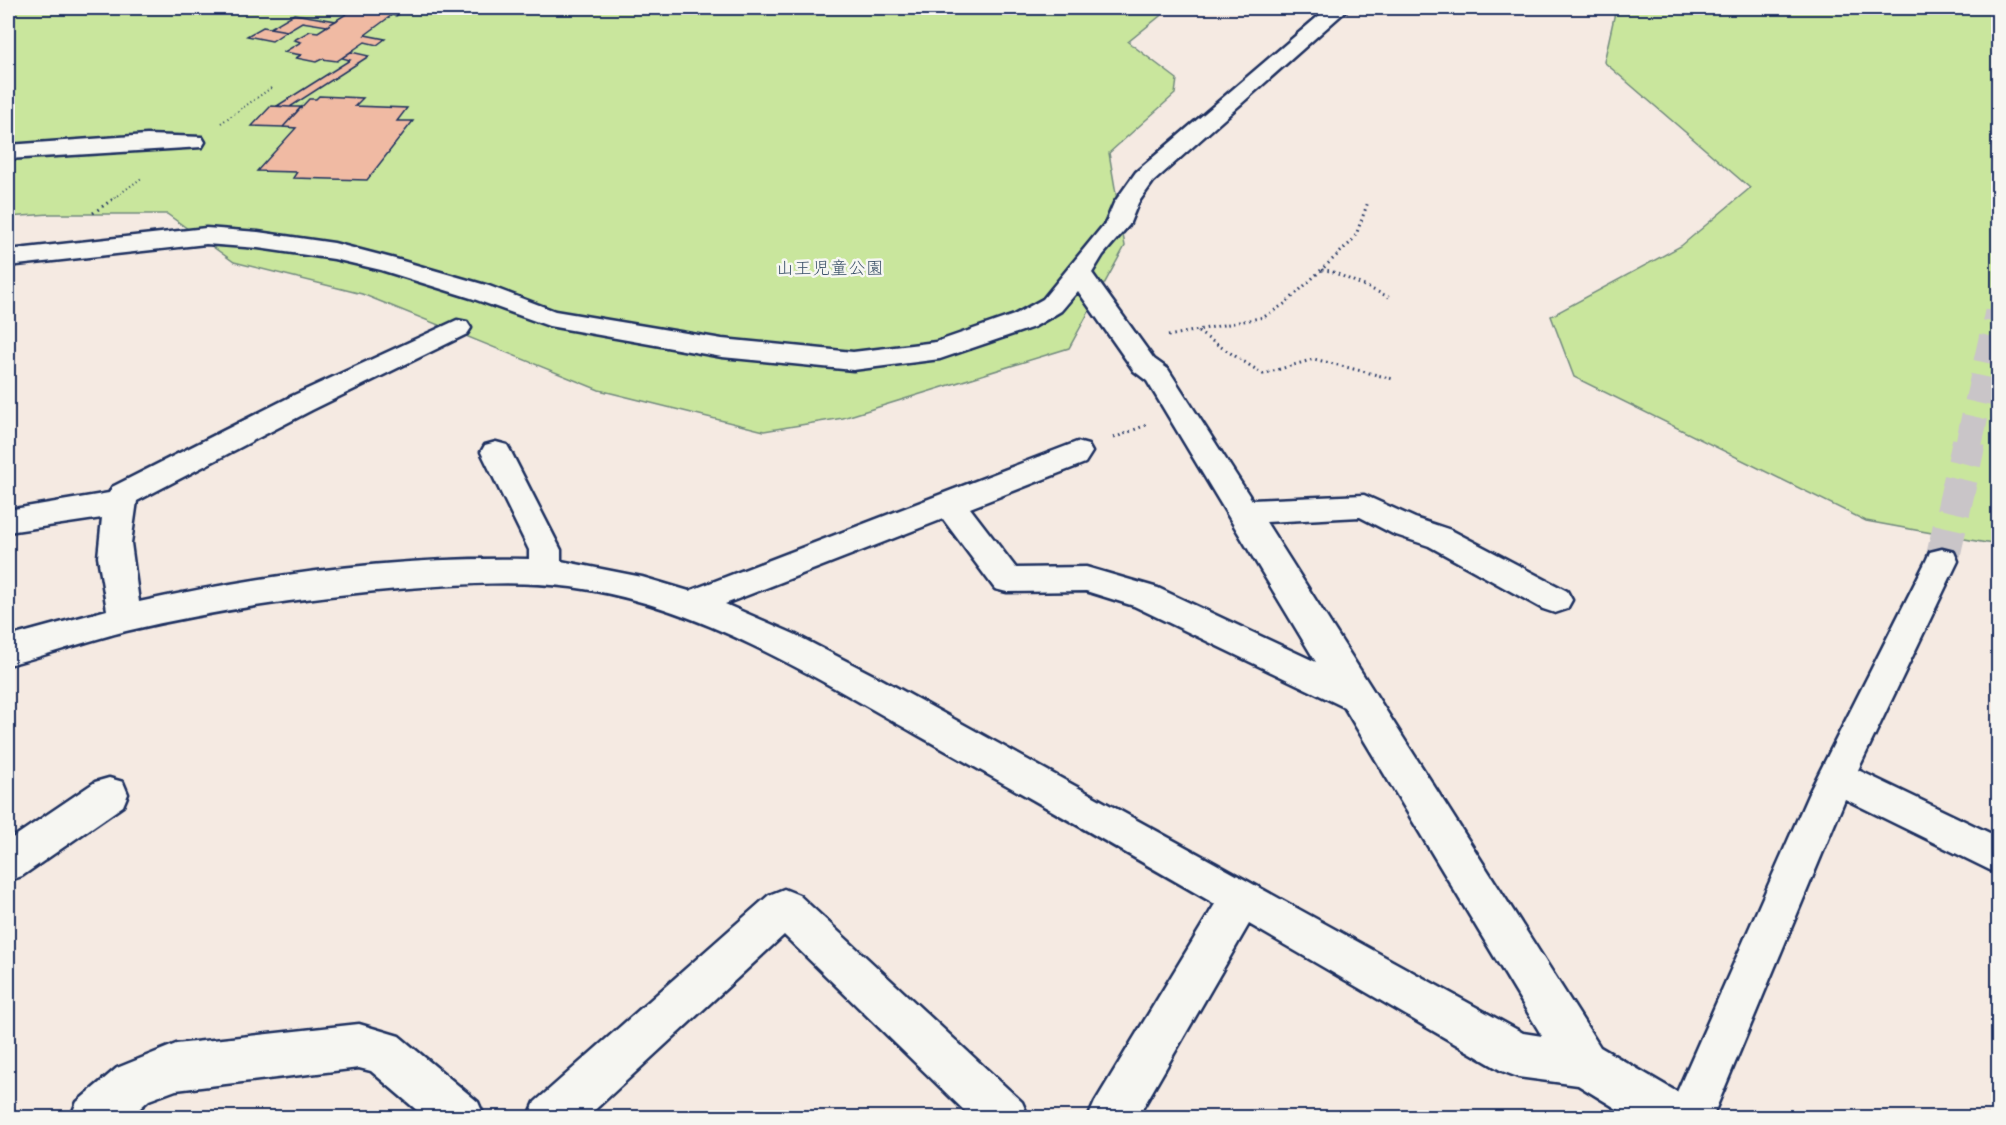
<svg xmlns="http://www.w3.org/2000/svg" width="2006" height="1125" font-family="Itim,'Klee One',sans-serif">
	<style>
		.green { fill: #c9e69d; stroke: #728a7e; stroke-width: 1.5 }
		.building { fill: #f0baa3; stroke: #1b2f5e; stroke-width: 1.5 }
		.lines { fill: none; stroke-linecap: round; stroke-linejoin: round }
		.minor-tunnel-far1 { stroke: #c9c5c8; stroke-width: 27; stroke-dasharray: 27 14; stroke-linecap: butt }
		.minor-tunnel { stroke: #c9c5c8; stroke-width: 34; stroke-dasharray: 34 16; stroke-linecap: butt }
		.minor-casing { stroke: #1b2f5e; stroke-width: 5 }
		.path-far1 { stroke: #1b2f5e; stroke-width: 2; stroke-dasharray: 1 3; stroke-linecap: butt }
		.path { stroke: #1b2f5e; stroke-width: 3; stroke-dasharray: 1.5 4; stroke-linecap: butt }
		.minor { fill: #f6f6f2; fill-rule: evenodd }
		.labels { text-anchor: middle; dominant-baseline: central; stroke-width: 5; stroke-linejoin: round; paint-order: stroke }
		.far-park-label { font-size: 18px; fill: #3e546b; stroke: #f6f6f2 }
	</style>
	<rect width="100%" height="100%" fill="#f5eae2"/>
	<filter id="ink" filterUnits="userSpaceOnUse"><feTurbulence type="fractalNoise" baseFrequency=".0167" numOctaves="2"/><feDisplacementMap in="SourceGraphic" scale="12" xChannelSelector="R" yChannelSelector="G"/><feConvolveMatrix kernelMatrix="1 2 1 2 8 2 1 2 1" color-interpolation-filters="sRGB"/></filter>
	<g filter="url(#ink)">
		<!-- green -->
		<path class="green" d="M8,8H1170L1128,42L1177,79L1175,94L1109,153L1125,246L1069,348L843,418L764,431L599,390L362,294L234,262L167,214H50L8,217Z
			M1616,8H1998V545L1866,521L1574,377L1551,316L1681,246L1750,188L1604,62Z"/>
		<!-- building -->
		<path class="building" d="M349,8H408L396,16L392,15L365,35L385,39L377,45L365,42L337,61L322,59L316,62L296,58L301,55L284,52L301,42L294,40L310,31L318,32L354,9Z
			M294,14L336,21L327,26L302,22L287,31L270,28Z
			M263,27L270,28L287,31L272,41L247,36Z
			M351,52L369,56L290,107L277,106L350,60L342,58Z
			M319,96L363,98L355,106L407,108L397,121H413L367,180L293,178L297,172L257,171L296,128L283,127L309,99H316Z
			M271,106L290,107H301L283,127L252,126Z"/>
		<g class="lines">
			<!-- minor-tunnel-far1 -->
			<path class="minor-tunnel-far1" d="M1969,443L1998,312"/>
			<!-- minor-tunnel -->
			<path class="minor-tunnel" d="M1942,561L1969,442"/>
			<defs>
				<path id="minor" d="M1328,8H1349L1153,182L1138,203L1129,225L1103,255L1092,273L1154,359L1168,369L1252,500L1364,495L1415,518L1451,530L1567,591L1572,600L1567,609L1555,613L1543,609L1429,546L1393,534L1360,517L1266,522L1600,1047L1677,1092L1809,793L1926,561L1930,552L1942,549L1954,552L1958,561L1858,770L1998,837V874L1845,799L1712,1118H1632L1578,1085L1518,1077L1502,1071L1249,924L1137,1118H1088L1095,1102L1215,904C1116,847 1016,790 916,734C807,673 697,604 571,587C517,580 463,584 409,588C314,596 219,609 126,631C86,641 47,655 8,665V637L107,610L98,557L102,518L8,532V510L109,493L112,487L292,396L457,320L467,322L471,328L467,334L312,410L137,501L131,543L139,602C266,574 399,556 529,559V550L481,452L485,445L496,442L507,445L511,452L561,550V561L642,577L689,591L1077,442L1088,445L1092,452L1085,463L970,508L1016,568L1086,567L1158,588L1316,662L1147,381L1134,371L1078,291L1061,311L1034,327L940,359L853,370L722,357L549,326L471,298L381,270L334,259L258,248L206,244L8,266V250L206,228L258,232L334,243L399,260L489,286L555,311L722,339L853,352L936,342L1014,315L1043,299L1106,222L1114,203L1136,172ZM943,519L995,589L1007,592L1086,591L1134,606L1344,707L1542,1036L1523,1033L883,680L794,634L725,604Z
					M147,135L202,137L205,142L202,147L8,159V145Z
					M109,778L123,782L128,794L123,806L22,876L8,881V841L95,782Z
					M784,889L799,895L1022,1102L1029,1118H972L784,935L586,1118H528L535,1102L769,895Z
					M359,1024L399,1036L478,1102L485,1118H426L371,1071L359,1068L176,1090L149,1100L129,1118H70L77,1102L117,1068L176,1044Z"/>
			</defs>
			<!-- minor casing -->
			<use href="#minor" class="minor-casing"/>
			<!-- path-far1 -->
			<path class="path-far1" d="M221,123L271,88
				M114,198L143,177"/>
			<!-- path -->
			<path class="path" d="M93,213L116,197
				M1322,270L1331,271L1389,297
				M1198,332L1263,374L1314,359L1393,379
				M1168,336L1264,317L1286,303L1350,243L1356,235L1368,202
				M1114,438L1146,425"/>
			<!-- minor -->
			<use href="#minor" class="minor"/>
		</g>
	</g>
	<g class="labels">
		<!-- far-park labels -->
		<g class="far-park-label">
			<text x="830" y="268">山王児童公園</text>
		</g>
	</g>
	<!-- margin -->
	<rect width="2006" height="1125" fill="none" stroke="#f6f6f2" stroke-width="30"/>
	<rect x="15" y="15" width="1976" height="1095" fill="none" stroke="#1b2f5e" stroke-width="2" filter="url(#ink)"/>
</svg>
